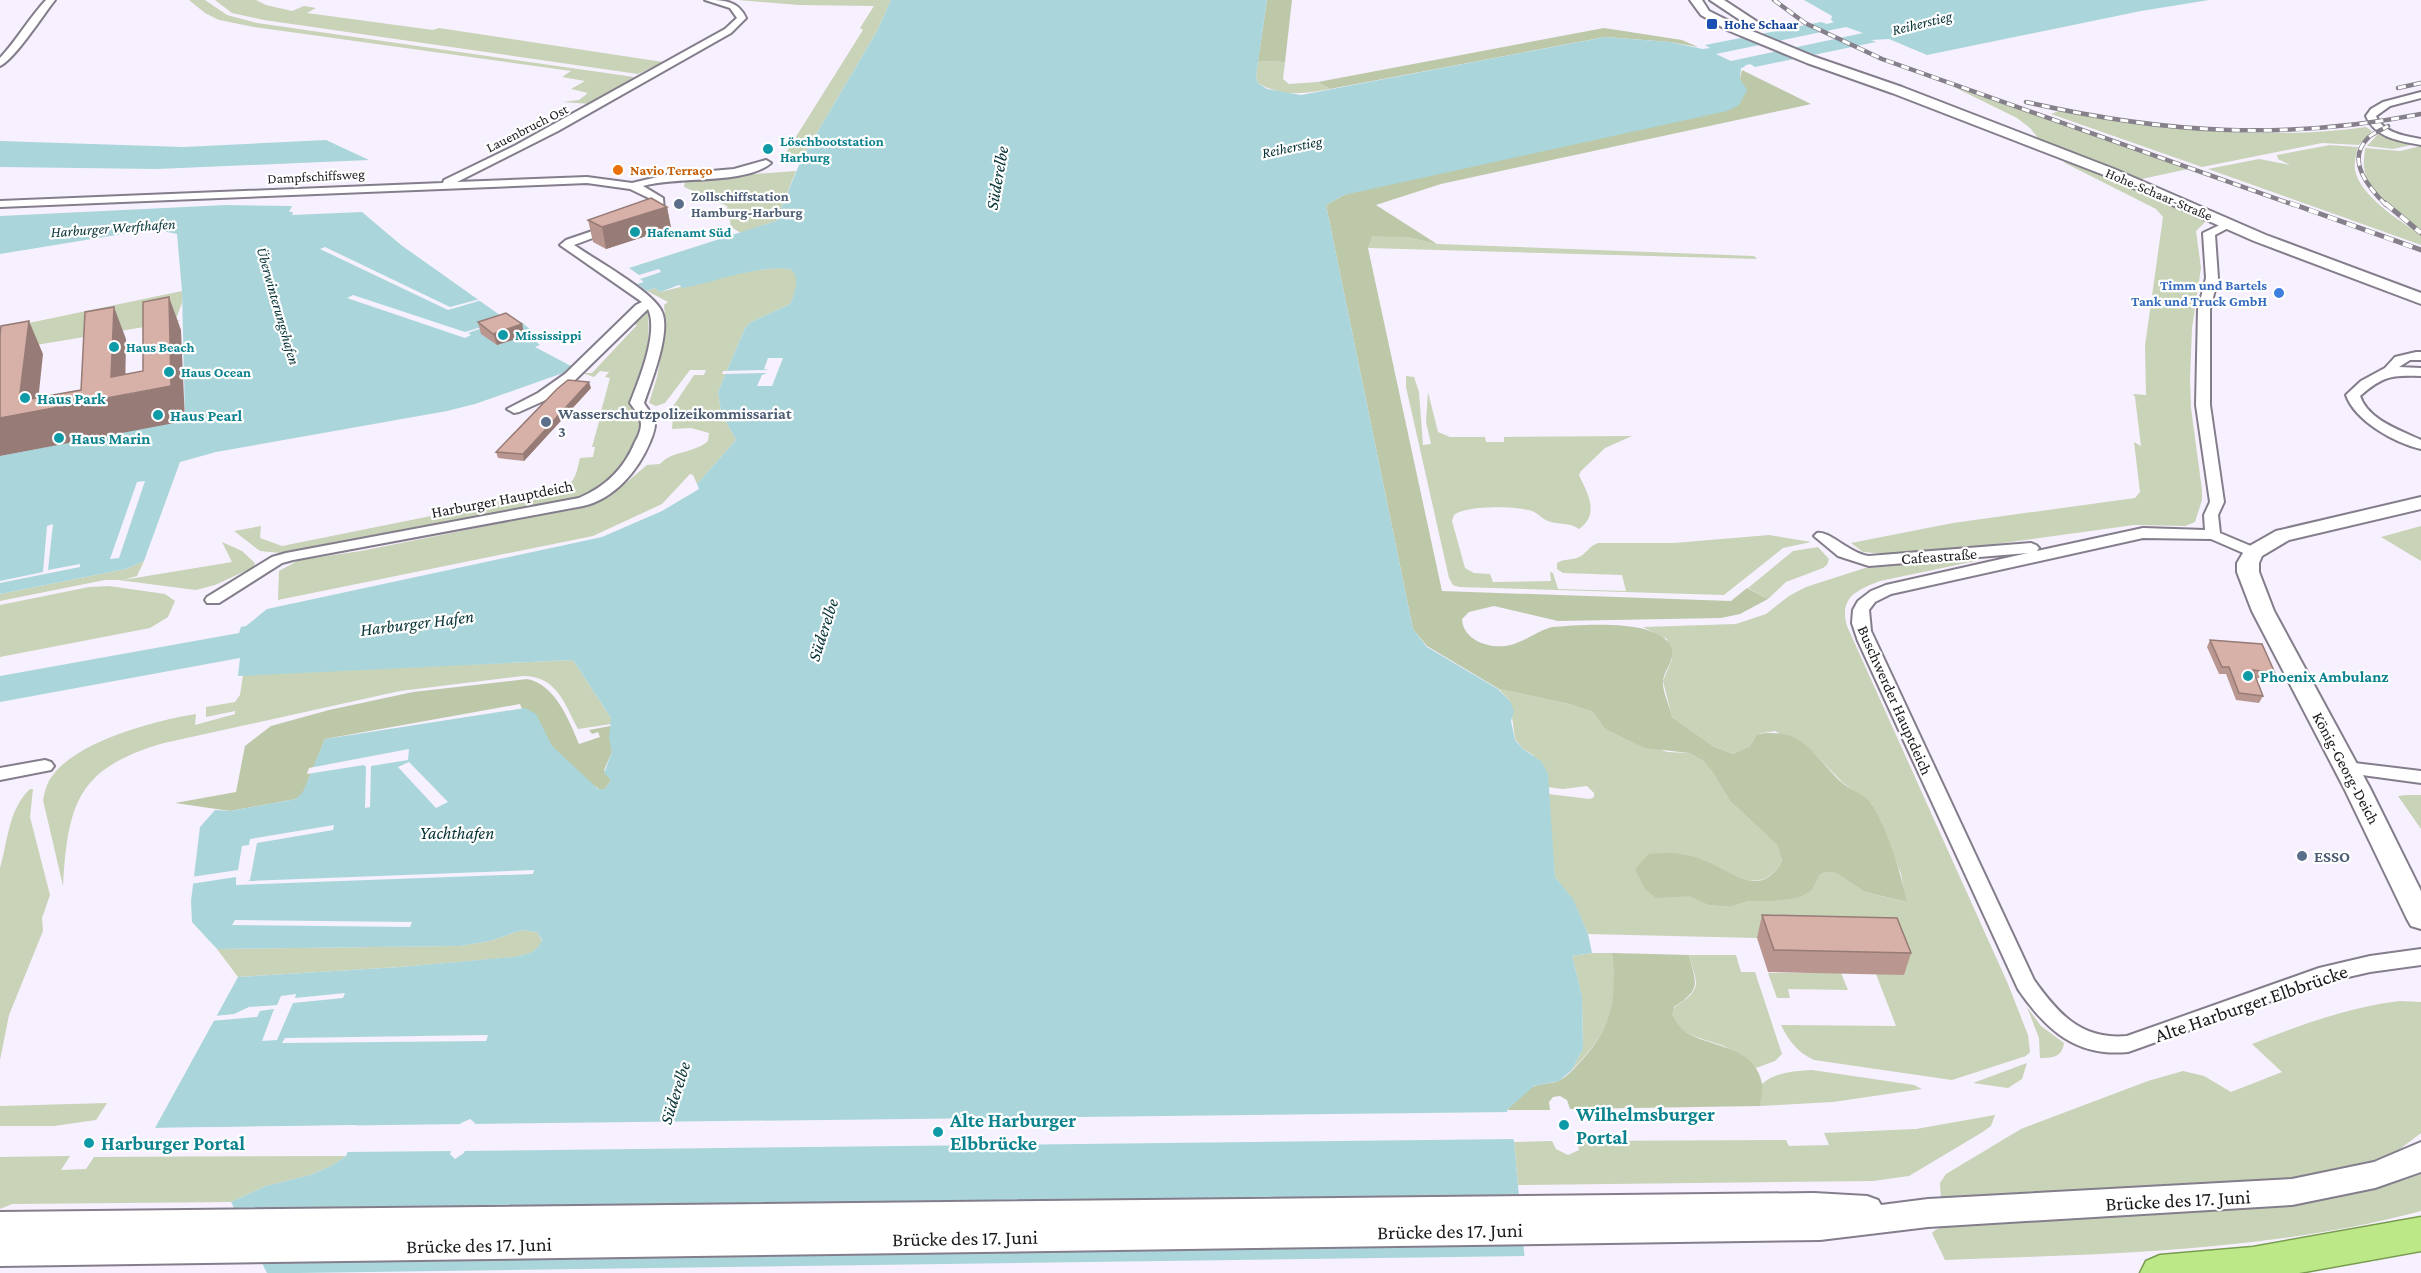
<svg xmlns="http://www.w3.org/2000/svg" width="2421" height="1273" font-family="'Crimson Pro',serif">
	<style>
		.green { fill: #c8d3b7 }
		.forest { fill: #bcc8a8 }
		.water { fill: #aad6db; fill-rule: evenodd }
		.pier { fill: #f7f0ff }
		.lines { fill: none; stroke-linecap: round; stroke-linejoin: round }
		.minor-casing { stroke: #847d8b; stroke-width: 4 }
		.secondary-casing { stroke: #847d8b; stroke-width: 4 }
		.trunk-casing { stroke: #799c4f; stroke-width: 3 }
		.minor { fill: #fff; fill-rule: evenodd }
		.secondary { fill: #fff; fill-rule: evenodd }
		.trunk { fill: #bce888; fill-rule: evenodd }
		.rail-far1-casing { stroke: #85808a; stroke-width: 4.5 }
		.rail-casing { stroke: #85808a; stroke-width: 5 }
		.rail-far1 { stroke: #fff; stroke-width: 3; stroke-dasharray: 8; stroke-linecap: butt }
		.rail { stroke: #fff; stroke-width: 4; stroke-dasharray: 10; stroke-linecap: butt }
		.wall { fill: #b99790 }
		.shaded-wall { fill: #967b76 }
		.building { fill: #d7b0a8; stroke: #967b76; stroke-width: 1.5 }
		.transit-dot { fill: #1a4fb4; stroke: #fff; stroke-width: 2 }
		.culture-dot { fill: #0f9aa8; stroke: #fff; stroke-width: 2 }
		.food-dot { fill: #e8710a; stroke: #fff; stroke-width: 2 }
		.service-dot { fill: #5c6f8a; stroke: #fff; stroke-width: 2 }
		.shop-dot { fill: #3f7fe0; stroke: #fff; stroke-width: 2 }
		.labels { text-anchor: middle; dominant-baseline: central; stroke-width: 4.5; stroke-linejoin: round; paint-order: stroke }
		.far-transit-label { font-size: 14px; font-weight: bold; fill: #164399; stroke: #fff; text-anchor: start }
		.far-street-label { font-size: 14px; fill: #1b191e; stroke: #fff }
		.far-culture-label { font-size: 14px; font-weight: bold; fill: #0d838f; stroke: #fff; text-anchor: start }
		.far-food-label { font-size: 14px; font-weight: bold; fill: #c56008; stroke: #fff; text-anchor: start }
		.far-service-label { font-size: 14px; font-weight: bold; fill: #4e5e75; stroke: #fff; text-anchor: start }
		.far-shop-label { font-size: 14px; font-weight: bold; fill: #366cbe; stroke: #fff; text-anchor: end }
		.far-water-label { font-size: 15px; font-style: italic; fill: #073337; stroke: #fff }
		.culture-label { font-size: 16px; font-weight: bold; fill: #0d838f; stroke: #fff; text-anchor: start }
		.service-label { font-size: 16px; font-weight: bold; fill: #4e5e75; stroke: #fff; text-anchor: start }
		.street-label { font-size: 16px; fill: #1b191e; stroke: #fff }
		.water-label { font-size: 18px; font-style: italic; fill: #073337; stroke: #fff }
		.near-street-label { font-size: 20px; fill: #1b191e; stroke: #fff }
		.near-culture-label { font-size: 20px; font-weight: bold; fill: #0d838f; stroke: #fff; text-anchor: start }
	</style>
	<rect width="100%" height="100%" fill="#f7f0ff"/>
	<!-- green -->
	<path class="green" d="M189,0H205L227,15L257,23L634,77L591,104L563,102L579,100L588,93L571,89L585,81L562,77L571,71L254,27L219,20L205,13Z
		M215,0H256L266,5L292,11L304,6L316,8L307,13L433,30L439,28L663,62L638,74L264,20L232,13Z
		M738,0H891L877,31L801,160L782,159L863,30L860,28L874,6L799,5Z
		M1258,61L1285,62L1283,79L1289,84L1318,82L1330,89C1304,94 1282,97 1258,83L1256,76Z
		M1954,87H1956L2188,169L2137,180L2042,143L2030,128L2017,118Z
		M2059,111C2160,129 2264,141 2366,127L2372,131L2359,145L2322,143L2202,167L2051,114Z
		M2378,134L2408,143L2411,145L2393,149L2367,146Z
		M2330,145L2358,147C2356,155 2354,162 2355,170C2360,196 2400,221 2421,235V245L2208,169L2259,159L2290,165L2278,159L2277,155Z
		M2421,146V230C2400,216 2367,195 2364,167C2363,161 2365,154 2365,148L2400,151Z
		M2063,162C2076,161 2193,211 2206,221L2196,231L2201,268L2192,328L2190,379L2191,408L2202,490V500L2195,522L2185,526L2134,525L1974,547L1887,554L1863,552L1851,543L1953,523L2135,498L2140,492L2134,442L2141,446L2135,397L2133,394L2146,395L2145,346L2163,217L2156,209Z
		M796,171L776,221L741,233L731,227L727,206L684,187L685,181L712,179L713,177Z
		M1385,235L1406,237L1437,244L1754,256L1757,259L1368,248L1373,236Z
		M778,268C783,268 790,268 793,271C801,276 794,297 790,304L751,322L745,328L718,392L721,412L736,440L697,484L693,475L690,474L662,504L593,536L278,600L279,571L299,560L361,551L587,506L609,497L647,465L660,464C673,450 693,454 708,441L709,433L691,428L672,429L674,405L694,375H704L706,370H690L665,403L656,406L649,403L657,377L666,327L664,305L668,302L647,291L655,288L660,292L741,272Z
		M182,291V303L176,319L180,321L0,351V329Z
		M647,309C651,332 647,354 641,376C637,389 629,400 633,413L600,415L610,378L605,377L609,372L600,371L594,377L582,373H592L637,325L633,324Z
		M1406,376L1414,377L1419,392L1423,445L1431,444L1426,422L1428,392L1438,432L1450,437H1485L1486,442H1504V437L1632,436L1605,448L1581,471L1579,475C1588,494 1600,514 1579,529C1569,522 1559,525 1548,521C1542,519 1538,513 1532,511C1517,506 1465,505 1454,515L1452,521L1465,568L1474,573L1490,574L1493,582L1551,581L1550,572L1553,573L1558,589L1626,591L1622,575L1563,573L1557,569V563C1564,558 1574,561 1581,556C1588,551 1590,546 1598,543H1674L1769,535L1811,542L1783,548L1724,595L1459,587L1453,585L1449,578L1406,387Z
		M635,416L642,423L629,461L616,475L584,498L281,553L260,551L234,531L261,526L260,538L282,546L555,491C576,483 575,478 580,458L593,457L595,447H592L600,418Z
		M2421,526V561L2381,537Z
		M222,542L242,551L255,563L254,567L215,585L196,590L118,580H105L0,601V594L126,569L144,561L137,576L123,580L232,562Z
		M1818,547L1829,559L1827,565L1823,568L1786,582L1768,599L1748,588L1793,551Z
		M1974,559L1976,561L1880,581C1856,590 1839,598 1847,626L2008,984L2028,1035L2030,1052L2026,1056L1952,1080L1814,1060C1798,1053 1788,1040 1781,1025L1896,1026L1876,974L1757,938L1588,934L1573,900L1555,877L1548,794L1590,799L1594,797V793L1587,786L1563,789L1547,787V774L1533,755L1523,749L1515,739L1510,701L1499,689L1569,704L1593,712L1604,728L1667,752L1689,753L1703,761L1713,773L1730,801L1777,845L1782,861C1762,898 1728,874 1702,859L1676,896L1690,895L1708,905L1729,907L1749,901H1774L1812,890L1820,875L1826,872L1836,873L1865,892L1906,902L1901,874L1872,804L1842,782L1814,753L1775,731L1757,734L1750,746L1733,754L1713,746L1672,717L1663,681L1672,659L1667,639L1643,627L1736,624L1766,614L1789,596L1806,587L1865,568Z
		M109,586L165,594L175,601L168,617L150,628L0,657V605L89,587Z
		M573,660L611,718V724L578,729C564,703 557,676 523,676L400,691L164,743C78,768 68,802 63,886L43,800C45,791 47,782 53,775C78,741 156,720 196,714L195,725L235,714V711L206,717V707L235,702L240,695L243,675Z
		M30,789H33L30,817L50,895L42,918L43,931L9,1015L0,1060V868C8,841 8,810 30,789Z
		M2407,795H2421V829L2398,796Z
		M522,930L537,932L542,941C537,953 527,954 515,957L400,967L238,977L217,949L459,946L490,941Z
		M1592,953H1612C1619,1011 1610,1030 1571,1071L1583,1049L1582,996L1572,956Z
		M1689,955H1736L1741,972H1755L1782,1054L1775,1061L1756,1068C1746,1059 1734,1050 1721,1045C1706,1039 1674,1035 1672,1014C1671,1003 1696,1000 1696,982C1695,973 1691,963 1689,955Z
		M1768,973H1841L1848,990L1788,989L1790,998H1777Z
		M2400,1001L2421,1002V1133L2396,1152L2364,1164L2285,1181L1941,1200L1940,1183L1946,1174L2021,1129L2148,1081L2183,1071L2204,1076L2231,1092L2282,1072L2252,1044C2300,1025 2349,1007 2400,1001Z
		M2027,1007L2041,1026L2064,1043C2062,1057 2053,1058 2040,1058L2039,1038Z
		M2027,1063L2022,1079L2008,1088L1973,1083Z
		M1812,1070L1914,1085L1922,1089L1833,1102L1760,1106L1762,1084C1775,1072 1795,1071 1812,1070Z
		M107,1103L96,1120L54,1126H0V1106Z
		M1995,1115L1991,1126L1981,1133L1909,1176L1873,1181L1518,1185L1514,1142L1552,1141L1556,1149L1568,1155L1579,1150L1577,1141L1786,1140L1789,1146L1829,1145L1824,1133L1916,1129Z
		M70,1156L61,1170L86,1169L94,1157L346,1156L331,1166L310,1175L266,1186L231,1202L12,1204L0,1209V1157Z
		M2421,1174V1211C2268,1252 2102,1254 1945,1260L1932,1233C1940,1224 1961,1226 1974,1224L2301,1203C2342,1197 2381,1188 2421,1174Z"/>
	<!-- forest -->
	<path class="forest" d="M1267,0H1292L1285,62L1258,61Z
		M1604,28L1682,40L1698,47L1670,42L1605,37L1330,89L1318,82Z
		M1742,70L1811,104L1441,184L1376,205L1437,244L1406,237L1373,236L1368,248L1442,591L1731,601L1747,588L1768,599L1740,614L1721,618L1558,621L1494,606L1469,612L1462,619C1463,642 1494,651 1514,644C1527,640 1537,631 1552,627C1578,625 1665,617 1672,650C1674,662 1664,670 1663,681C1662,691 1670,707 1672,717L1713,746L1733,754L1750,746L1757,734C1803,727 1812,754 1840,781C1850,790 1867,795 1873,806C1889,835 1900,870 1907,902L1865,892L1836,873L1826,872L1820,875L1812,890L1800,897L1774,901H1749L1729,907L1708,905L1690,896L1656,898L1645,889L1635,869L1649,854C1667,852 1684,853 1701,859C1729,869 1760,902 1782,861L1777,845L1730,801L1713,773L1703,761L1689,753L1645,748L1604,728L1593,712L1569,704L1499,689L1427,646L1413,629L1326,205L1344,195L1740,79Z
		M527,679C555,684 569,720 579,744L600,737L598,732L592,734L589,730L610,726L612,752L604,770L611,780L605,789H599L536,745L520,704L325,739L303,793L296,799L230,811L175,803L236,792L245,746L271,726L329,710L413,692Z
		M1612,953L1689,955C1696,984 1702,989 1674,1007L1672,1015C1675,1019 1677,1024 1680,1027C1698,1048 1754,1041 1762,1083C1763,1090 1761,1099 1760,1106L1570,1109L1567,1100L1560,1096L1553,1097L1549,1102L1550,1110H1507C1515,1102 1525,1090 1535,1086C1542,1083 1551,1084 1558,1081C1568,1077 1575,1067 1582,1060C1613,1026 1617,998 1612,953Z"/>
	<!-- water -->
	<path class="water" d="M891,0H1267L1256,76L1258,83L1267,89L1301,95L1605,37L1670,42L1703,49L1710,48L1705,45L1821,22L1827,24L1834,22L1831,20L1832,16L1804,0H2209L2141,11L1927,55L1889,39L1871,40L1876,42L1755,67L1750,64L1744,66L1745,67L1741,68L1740,79L1747,90L1739,105L1727,111L1344,195L1326,205L1413,629L1427,647L1498,689L1510,701L1514,711L1511,721L1515,740L1523,749L1541,761L1548,774L1555,877L1573,899L1588,934L1592,953L1572,956L1582,996L1583,1049L1571,1071L1559,1081L1534,1086L1507,1110L1514,1142L1526,1273H267L231,1202L266,1186L310,1175L331,1166L346,1156L357,1125L155,1128L238,977L400,967L514,957C527,954 537,953 542,940L537,932L522,930L490,941L460,946L217,949L192,922L191,901L200,827L215,810L230,811L296,799L303,792L325,739L525,708L536,714L552,746L598,789H605L611,780L604,773L612,752L609,738L611,718L573,660L238,676L240,658L0,702V676L239,633L241,627L246,626L267,609L602,537L662,511L699,489L697,484L736,440L721,412L718,392L745,328L751,322L790,304C795,294 801,275 790,269C750,266 721,281 683,288L679,285L660,292L655,288L647,291L637,284L644,282L640,279L661,272L659,269L639,275L629,268L776,221L801,160L877,31ZM1846,27L1863,33L1731,61L1716,54ZM470,1119L475,1123L464,1153L455,1159L450,1154L461,1123Z
		M326,140L369,160L157,169L0,167V141L184,147Z
		M226,205L292,206L289,212H293L292,215L362,212L401,245L514,325L521,322L530,329L523,332L540,345L535,347L571,366L563,373L475,404L447,411L216,452L180,462L144,561L126,569L0,594V456L185,420L182,291L177,234L153,229L0,254V216Z"/>
	<!-- pier -->
	<path class="pier" d="M325,247L450,307L480,299L482,300L448,310L320,249Z
		M353,295L465,332L511,318L468,333L471,335L465,338L347,298Z
		M768,358H783L772,386H757L762,375L767,373L722,374L723,371L769,370L764,369Z
		M145,481L119,558L110,559L137,482Z
		M53,524L48,570L80,564V567L0,583V581L43,572L47,526Z
		M409,749L408,760L371,766L370,807L365,808L366,767L364,765L307,774L309,768Z
		M409,762L448,802L436,808L398,767Z
		M334,825L333,830L257,843L250,880L248,881L534,870L533,874L236,885V877L190,884L191,877L238,870L242,846L249,845L250,839Z
		M235,920L412,922L410,927L232,925Z
		M345,993L343,998L293,1003L277,1040L262,1041L274,1009L260,1011L257,1017L211,1021L214,1016L234,1014L249,1007L277,1005L281,996L296,994L295,998Z
		M488,1035L486,1041L282,1043L285,1038Z
		M1511,1112L1516,1139L461,1151L471,1124Z
		M465,1124L454,1151L344,1152L353,1127L155,1131L152,1128Z
		M1527,1256L1529,1273H298Z"/>
	<g class="lines">
		<defs>
			<path id="minor" d="M46,0H55C43,15 15,59 0,66V58C17,40 29,18 46,0Z
				M705,0C722,0 738,0 746,18L731,33L558,131L457,182L587,177L632,183L666,175L734,169L766,160L771,163C746,185 677,176 643,186L663,198L664,212L646,220L640,217L652,210L653,200L630,189L587,183L0,207V201L443,183L444,180L516,145L725,29L737,18L730,8Z
				M2421,92V98L2390,106L2376,116C2383,133 2405,136 2421,139V145C2400,141 2375,138 2366,116L2371,109L2383,102Z
				M2228,221L2234,224L2232,226L2215,235L2218,278L2210,309V405L2224,502L2218,515L2220,533L2258,549L2261,552L2258,555H2248L2211,539L2143,538L1891,594L1875,602L1869,610L1871,631L2034,980C2059,1015 2082,1040 2127,1036L2319,968L2370,956L2421,949V965L2370,972L2322,983L2128,1052C2076,1057 2046,1030 2018,989L1858,641L1852,623L1853,610L1858,601L1871,591L1886,585L2028,553L1869,566L1838,556L1814,536L1817,533C1829,530 1850,554 1869,556L2031,543L2036,545L2039,548L2037,551L2143,528L2205,530L2204,515L2210,502L2196,405L2198,309L2206,278L2203,233Z
				M613,224L619,227L617,229L574,245C594,259 654,292 662,312C671,333 651,382 644,403C647,409 655,416 655,424C655,430 652,437 650,442C638,471 614,499 583,506L293,560L282,563L219,603H207L205,600L207,597L272,557L286,553L579,498C605,487 624,469 635,442C638,437 641,430 641,424C641,416 634,409 630,403C639,380 659,332 648,309L575,380L548,399L519,412L514,413L507,409L538,393L565,374L636,305L642,302L560,245L566,240Z
				M2416,352H2421V360H2410L2399,367L2421,368V376C2391,375 2383,376 2360,396C2368,420 2400,430 2421,440V449C2395,443 2355,421 2346,395L2361,381L2385,368L2395,357Z
				M45,760L51,762L54,766L51,770L0,780V768Z
				M2346,762L2421,771V783L2340,772L2337,768L2340,764Z"/>
			<path id="secondary" d="M1690,0H1702L1709,11L1735,24L1815,57L1902,87L2114,169L2266,235L2421,293V304L2254,241L2104,175L1892,93L1807,63L1727,30L1701,15Z
				M1710,0H1724L1759,23L1757,26H1749Z
				M2421,497V509L2289,540L2262,556L2259,563V572L2274,611L2370,788L2421,891V929L2411,926L2407,919L2344,788L2252,611L2237,572V563L2246,548L2276,531Z
				M2421,1142V1172L2375,1188L2292,1205L1928,1227L1820,1240L0,1266V1212L1814,1193L1867,1196L1878,1200L1881,1205L1928,1199L2292,1179L2374,1162Z"/>
			<path id="trunk" d="M2421,1217V1251L2299,1273H2140L2146,1261L2160,1255L2253,1247Z"/>
		</defs>
		<!-- minor casing -->
		<use href="#minor" class="minor-casing"/>
		<!-- secondary casing -->
		<use href="#secondary" class="secondary-casing"/>
		<!-- trunk casing -->
		<use href="#trunk" class="trunk-casing"/>
		<!-- minor -->
		<use href="#minor" class="minor"/>
		<!-- secondary -->
		<use href="#secondary" class="secondary"/>
		<!-- trunk -->
		<use href="#trunk" class="trunk"/>
		<defs>
			<path id="rail-far1" d="M1774,0L1805,23L1882,59L2294,205
				M2398,88L2421,83
				M2026,102C2162,133 2283,141 2421,114
				M2386,205C2369,188 2346,161 2367,139C2372,133 2382,130 2388,126"/>
			<path id="rail" d="M2290,203L2421,250
				M2385,203L2421,233"/>
		</defs>
		<!-- rail-far1 casing -->
		<use href="#rail-far1" class="rail-far1-casing"/>
		<!-- rail casing -->
		<use href="#rail" class="rail-casing"/>
		<!-- rail-far1 -->
		<use href="#rail-far1" class="rail-far1"/>
		<!-- rail -->
		<use href="#rail" class="rail"/>
	</g>
	<!-- wall -->
	<path class="wall" d="M667,207L671,228L606,249L593,242L588,220Z
		M478,322L525,336L497,345L481,334Z
		M591,388L524,461L498,458L496,452Z
		M2210,640L2275,673L2272,679L2255,678L2263,696L2259,703L2236,700L2226,674H2219L2207,647Z
		M1762,915L1911,953L1904,975L1768,972L1757,938Z"/>
	<!-- shaded-wall -->
	<path class="shaded-wall" d="M667,207L671,228L606,249L602,227Z
		M169,297L181,330L185,421L0,456V418L19,401L29,321L43,354L37,411L111,377L114,307L126,339L125,395L171,386Z
		M522,324L525,336L497,345L493,334Z
		M589,382L591,388L524,461L523,454Z"/>
	<!-- building -->
	<path class="building" d="M651,198L667,207L602,227L588,220Z
		M169,297L171,386L0,418V335L1,326L29,321L19,401L81,390L85,312L114,307L111,377L143,371V302Z
		M506,313L522,324L493,334L478,322Z
		M568,380L589,382L523,454L496,452L557,389Z
		M2210,640L2262,644L2275,673L2253,670L2263,696L2239,693L2229,667H2222Z
		M1762,915L1897,918L1911,953L1774,950Z"/>
	<!-- markers -->
	<rect class="transit-dot" x="1706" y="18" width="12" height="12" rx="3"/>
	<g class="culture-dot">
		<circle cx="768" cy="149" r="6"/>
		<circle cx="635" cy="232" r="6"/>
		<circle cx="503" cy="335" r="6"/>
		<circle cx="114" cy="347" r="6"/>
		<circle cx="169" cy="372" r="6"/>
		<circle cx="25" cy="398" r="6"/>
		<circle cx="158" cy="415" r="6"/>
		<circle cx="59" cy="438" r="6"/>
		<circle cx="2248" cy="676" r="6"/>
		<circle cx="1564" cy="1125" r="6"/>
		<circle cx="938" cy="1132" r="6"/>
		<circle cx="89" cy="1143" r="6"/>
	</g>
	<circle class="food-dot" cx="618" cy="170" r="6"/>
	<g class="service-dot">
		<circle cx="679" cy="204" r="6"/>
		<circle cx="546" cy="422" r="6"/>
		<circle cx="2302" cy="856" r="6"/>
	</g>
	<circle class="shop-dot" cx="2279" cy="293" r="6"/>
	<g class="labels">
		<!-- far-transit labels -->
		<g class="far-transit-label">
			<text x="1724" y="24">Hohe Schaar</text>
		</g>
		<!-- far-street labels -->
		<g class="far-street-label">
			<text transform="translate(527 128) rotate(-27)">Lauenbruch Ost</text>
			<text transform="translate(316 176) rotate(-3)">Dampfschiffsweg</text>
			<text transform="translate(2159 194) rotate(23)">Hohe-Schaar-Straße</text>
		</g>
		<!-- far-culture labels -->
		<g class="far-culture-label">
			<text x="780" y="141">Löschbootstation<tspan x="780" dy="16">Harburg</tspan></text>
			<text x="647" y="232">Hafenamt Süd</text>
			<text x="515" y="335">Mississippi</text>
			<text x="126" y="347">Haus Beach</text>
			<text x="181" y="372">Haus Ocean</text>
		</g>
		<!-- far-food labels -->
		<g class="far-food-label">
			<text x="630" y="170">Navio Terraço</text>
		</g>
		<!-- far-service labels -->
		<g class="far-service-label">
			<text x="691" y="196">Zollschiffstation<tspan x="691" dy="16">Hamburg-Harburg</tspan></text>
		</g>
		<!-- far-shop labels -->
		<g class="far-shop-label">
			<text x="2267" y="285">Timm und Bartels<tspan x="2267" dy="16">Tank und Truck GmbH</tspan></text>
		</g>
		<!-- far-water labels -->
		<g class="far-water-label">
			<text transform="translate(1922 23) rotate(-14)">Reiherstieg</text>
			<text transform="translate(1292 147) rotate(-12)">Reiherstieg</text>
			<text transform="translate(113 228) rotate(-4)">Harburger Werfthafen</text>
			<text transform="translate(278 306) rotate(74)">Überwinterungshafen</text>
		</g>
		<!-- culture labels -->
		<g class="culture-label">
			<text x="37" y="398">Haus Park</text>
			<text x="170" y="415">Haus Pearl</text>
			<text x="71" y="438">Haus Marin</text>
			<text x="2260" y="676">Phoenix Ambulanz</text>
		</g>
		<!-- service labels -->
		<g class="service-label">
			<text x="558" y="413">Wasserschutzpolizeikommissariat<tspan x="558" dy="18">3</tspan></text>
			<text x="2314" y="856">ESSO</text>
		</g>
		<!-- street labels -->
		<g class="street-label">
			<text transform="translate(502 499) rotate(-11)">Harburger Hauptdeich</text>
			<text transform="translate(1939 556) rotate(-4)">Cafeastraße</text>
			<text transform="translate(1895 700) rotate(66)">Buschwerder Hauptdeich</text>
			<text transform="translate(2346 768) rotate(62)">König-Georg-Deich</text>
		</g>
		<!-- water labels -->
		<g class="water-label">
			<text transform="translate(997 178) rotate(-80)">Süderelbe</text>
			<text transform="translate(417 623) rotate(-7)">Harburger Hafen</text>
			<text transform="translate(823 630) rotate(-72)">Süderelbe</text>
			<text x="457" y="833">Yachthafen</text>
			<text transform="translate(675 1093) rotate(-72)">Süderelbe</text>
		</g>
		<!-- near-street labels -->
		<g class="near-street-label">
			<text transform="translate(2251 1003) rotate(-19)">Alte Harburger Elbbrücke</text>
			<text transform="translate(2178 1200) rotate(-3)">Brücke des 17. Juni</text>
			<text transform="translate(1450 1231) rotate(-1)">Brücke des 17. Juni</text>
			<text transform="translate(965 1238) rotate(-1)">Brücke des 17. Juni</text>
			<text transform="translate(479 1245) rotate(-1)">Brücke des 17. Juni</text>
		</g>
		<!-- near-culture labels -->
		<g class="near-culture-label">
			<text x="1576" y="1114">Wilhelmsburger<tspan x="1576" dy="23">Portal</tspan></text>
			<text x="950" y="1120">Alte Harburger<tspan x="950" dy="23">Elbbrücke</tspan></text>
			<text x="101" y="1143">Harburger Portal</text>
		</g>
	</g>
</svg>
